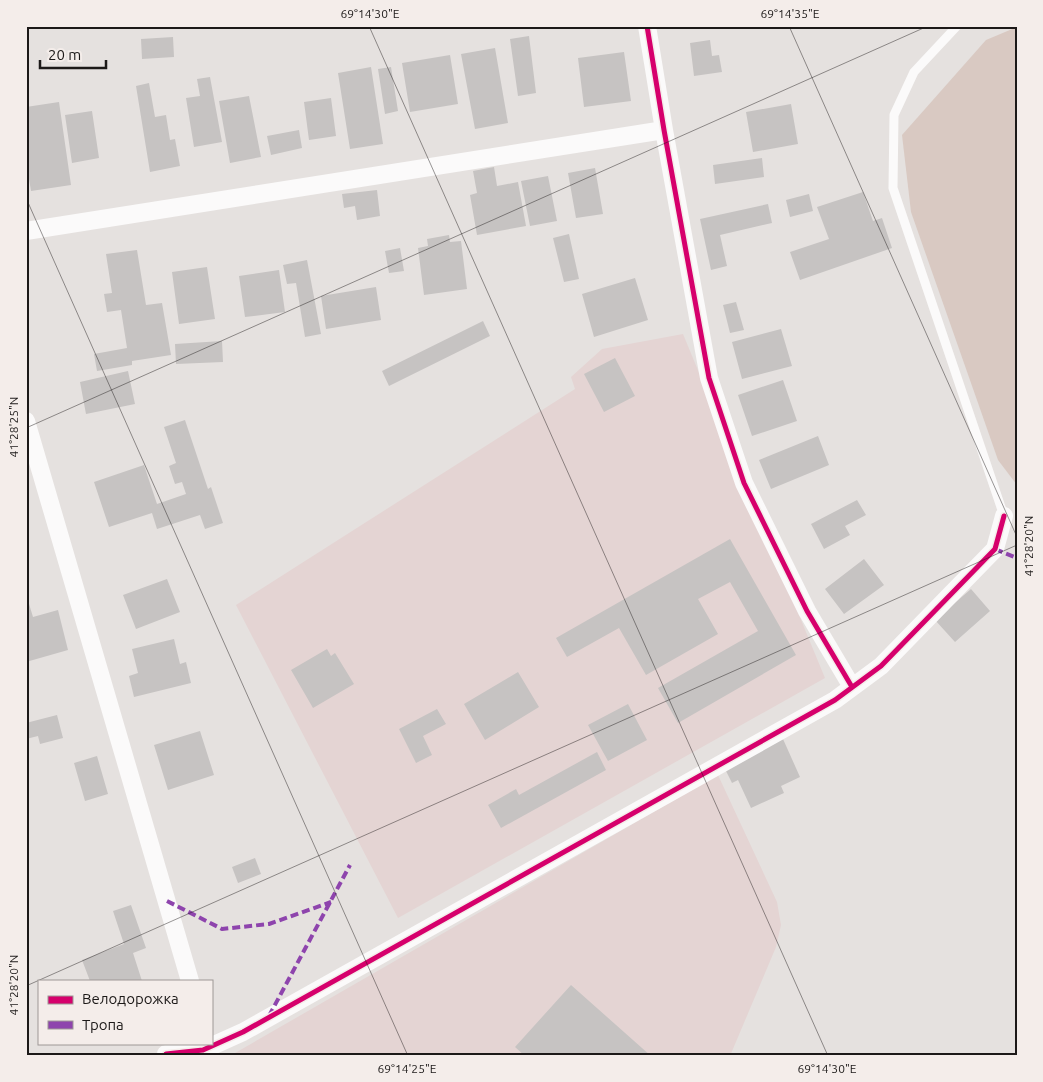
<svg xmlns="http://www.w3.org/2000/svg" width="1043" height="1082" font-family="Ubuntu,sans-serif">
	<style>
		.industrial { fill: #e4d4d3 }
		.green { fill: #d9c9c2 }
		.building { fill: #c6c3c2 }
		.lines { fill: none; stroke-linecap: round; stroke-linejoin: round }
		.service { stroke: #fbfafa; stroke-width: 9 }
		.minor { stroke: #fbfafa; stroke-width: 18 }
		.quiet { stroke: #8e44ad; stroke-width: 4; stroke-dasharray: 8 4; stroke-linecap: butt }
		.cycleway-casing { stroke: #f4edea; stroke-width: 8 }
		.cycleway { stroke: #d6006c; stroke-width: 5 }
		.ticks { fill: none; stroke: #1c1918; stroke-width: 1; stroke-opacity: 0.45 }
		.neatline { fill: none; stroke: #1c1918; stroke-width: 2 }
		.ticks-label { font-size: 12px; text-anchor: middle; fill: #1c1918 }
	</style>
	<rect width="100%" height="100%" fill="#e5e1df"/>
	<!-- industrial -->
	<path class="industrial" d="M683,334L825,678L398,918L236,605L575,389L571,377L602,349Z
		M718,775L777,902L781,925L776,947L730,1056H236L235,1053Z"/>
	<!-- green -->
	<path class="green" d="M1017,27V485L998,460L911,212L902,135L986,40Z"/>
	<!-- building -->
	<path class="building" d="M529,36L536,93L518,96L510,39Z
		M173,37L174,57L142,59L141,39Z
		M710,40L712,56L719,55L722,72L694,76L690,43Z
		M495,48L508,123L475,129L461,54Z
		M624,52L631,101L584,107L578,58Z
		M450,55L458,104L410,112L402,63Z
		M371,67L383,144L350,149L338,73Z
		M391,67L398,111L385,114L378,69Z
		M210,77L222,142L194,147L186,98L200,96L197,79Z
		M149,83L155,117L166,115L170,140L175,139L180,166L150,172L136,86Z
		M249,96L261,157L230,163L219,101Z
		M331,98L336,136L309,140L304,102Z
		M59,102L71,185L31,191L26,161V107Z
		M791,104L798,144L753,152L746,112Z
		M92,111L99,158L72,163L65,115Z
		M299,130L302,148L271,155L267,136Z
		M762,158L764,177L715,184L713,165Z
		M494,167L497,186L518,182L526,226L477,235L470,195L477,193L473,171Z
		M595,168L603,214L576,218L568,173Z
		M548,176L557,221L530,226L521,181Z
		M377,190L380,216L357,220L355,206L344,208L342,194Z
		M863,192L873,221L882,218L892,248L800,280L790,252L829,239L817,207Z
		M809,194L813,211L790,217L786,200Z
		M768,204L772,223L720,235L727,266L711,270L700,219Z
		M569,234L579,279L564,282L553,238Z
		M449,235L450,242L461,241L467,289L424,295L418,248L428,246L427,239Z
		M400,248L404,271L389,273L385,251Z
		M137,250L146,305L162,303L171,355L132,361V365L97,371L94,354L127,348L121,310L107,312L104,294L112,293L106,254Z
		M307,260L321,334L305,337L296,283L287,284L283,265Z
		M207,267L215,319L179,324L172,272Z
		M279,270L285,312L245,317L239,276Z
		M635,278L648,320L594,337L582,294Z
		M376,287L381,320L326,329L321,296Z
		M736,302L744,330L730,333L723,305Z
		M483,321L490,336L389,386L382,371Z
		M781,329L792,366L742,379L732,342Z
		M222,341L223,362L176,364L175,344Z
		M615,358L635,396L604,412L584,374Z
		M128,371L135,404L86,414L80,382Z
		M783,380L797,421L752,436L738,395Z
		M185,420L208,489L211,487L223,523L205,529L200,515L157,529L152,513L109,527L94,482L144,465L157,504L186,494L182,482L175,484L169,466L176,463L164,427Z
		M818,436L829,465L771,489L759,460Z
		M857,500L866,515L845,526L850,535L824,549L811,524Z
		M730,539L796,655L678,723L658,688L758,631L730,582L698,599L718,634L646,675L619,628L567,657L556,638Z
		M864,559L884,585L844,614L825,589Z
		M167,579L180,612L136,629L123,595Z
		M971,589L990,611L955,642L935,620Z
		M26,594L33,617L58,610L68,650L26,662Z
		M174,639L180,664L186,662L191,683L134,697L129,676L138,673L132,649Z
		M327,649L331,656L335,653L354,684L313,708L291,670Z
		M518,672L539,707L485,740L464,704Z
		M628,704L647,740L608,761L588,725Z
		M437,709L446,724L423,736L432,755L416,763L399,729Z
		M57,715L63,738L40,744L38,736L26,739V723Z
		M200,731L214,775L168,790L154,745Z
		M783,739L800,777L781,786L784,793L751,808L738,780L732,783L724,767Z
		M597,752L606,770L501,828L488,805L516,789L519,795Z
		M97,756L108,794L85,801L74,763Z
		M255,858L261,874L238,883L232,867Z
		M131,905L146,948L133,953L142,981H90L82,960L124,944L113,911Z
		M571,985L651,1056H525L515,1047Z"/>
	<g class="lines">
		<!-- service -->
		<path class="service" d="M957,26L914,72L894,115L893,188L1004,516"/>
		<!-- minor -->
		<path class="minor" d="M647,26L664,130L709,378L744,483L807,611L852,687
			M26,231L664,130
			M26,421L190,981
			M166,1054L203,1050L243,1032L835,700L881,666L995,549L1004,516"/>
		<!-- quiet -->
		<path class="quiet" d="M995,549L1017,558
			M167,901L222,929L269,924L331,902
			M269,1016L350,865"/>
		<defs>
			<path id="cycleway" d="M647,26L664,130L709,378L744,483L807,611L852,687
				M166,1054L203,1050L243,1032L835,700L881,666L995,549L1004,516"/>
		</defs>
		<!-- cycleway casing -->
		<use href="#cycleway" class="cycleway-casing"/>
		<!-- cycleway -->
		<use href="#cycleway" class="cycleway"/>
	</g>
	<!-- ticks -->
	<path class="ticks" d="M369,26L828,1056M789,26L1017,537M26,198L408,1056M26,428L928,26M26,986L1017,545"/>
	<!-- border -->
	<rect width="1043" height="1082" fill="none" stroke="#f4edea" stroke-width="55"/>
	<!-- legend -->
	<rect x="38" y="980" width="175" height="65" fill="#f4edea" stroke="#9e9896"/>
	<rect x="48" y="996" width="25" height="8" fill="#d6006c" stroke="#9e9896"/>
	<text x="82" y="1004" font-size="15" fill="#1c1918">Велодорожка</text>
	<rect x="48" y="1021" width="25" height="8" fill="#8e44ad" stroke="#9e9896"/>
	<text x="82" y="1030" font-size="15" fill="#1c1918">Тропа</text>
	<!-- scale -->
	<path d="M40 60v8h66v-8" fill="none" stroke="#1c1918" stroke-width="2.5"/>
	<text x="48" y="60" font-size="15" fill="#1c1918" stroke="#f4edea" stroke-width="4" paint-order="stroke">20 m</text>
	<rect x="28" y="28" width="988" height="1026" class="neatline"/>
	<g class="ticks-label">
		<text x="370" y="18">69°14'30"E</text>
		<text x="790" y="18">69°14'35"E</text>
		<text transform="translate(14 427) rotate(-90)" y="4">41°28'25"N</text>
		<text transform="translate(1029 546) rotate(-90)" y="4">41°28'20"N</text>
		<text transform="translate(14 985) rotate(-90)" y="4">41°28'20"N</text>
		<text x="407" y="1073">69°14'25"E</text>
		<text x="827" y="1073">69°14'30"E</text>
	</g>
</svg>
